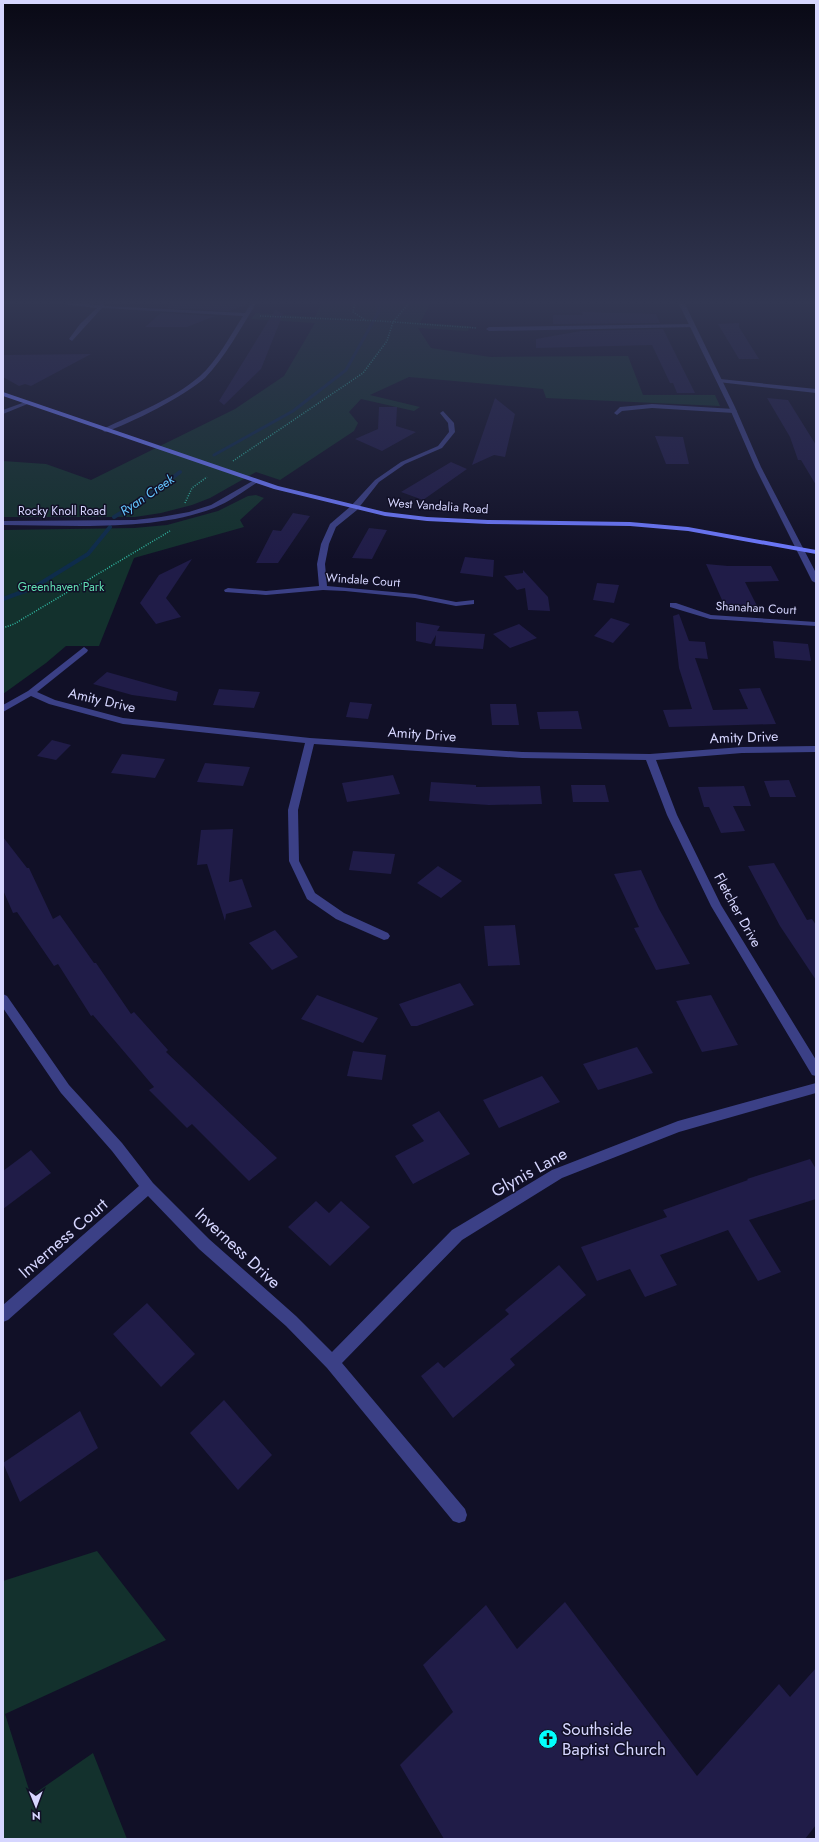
<svg xmlns="http://www.w3.org/2000/svg" width="819" height="1842" font-family="Jost,sans-serif">
	<style>
		.green { fill: #13312d }
		.lines { fill: none; stroke-linecap: round; stroke-linejoin: round }
		.stream-far1 { stroke: #0e2c4c; stroke-width: 3 }
		.stream { stroke: #0e2c4c; stroke-width: 4 }
		.building { fill: #201c48 }
		.path { stroke: #30b9a3; stroke-width: 1.5; stroke-dasharray: 1 1.5; stroke-linecap: butt }
		.service { fill: #3b4086; fill-rule: evenodd }
		.minor { fill: #3b4086; fill-rule: evenodd }
		.tertiary { fill: #3b4086; fill-rule: evenodd }
		.secondary { fill: #6d79ff; fill-rule: evenodd }
		.labels { text-anchor: middle; dominant-baseline: central; stroke-width: 3; stroke-linejoin: round; paint-order: stroke }
		.far-street-label { font-size: 12px; fill: #d6d6ff; stroke: #111027 }
		.far-park-label { font-size: 12px; fill: #61e0b3; stroke: #111027 }
		.far-water-label { font-size: 13px; font-style: italic; fill: #64c7ff; stroke: #111027 }
		.street-label { font-size: 14px; fill: #d6d6ff; stroke: #111027 }
		.near-street-label { font-size: 17px; fill: #d6d6ff; stroke: #111027 }
		.near-poi-label { font-size: 17px; fill: #d6d6ff; stroke: #111027; text-anchor: start }
	</style>
	<rect width="100%" height="100%" fill="#111027"/>
	<!-- green -->
	<path class="green" d="M322,302H431L420,323L470,326L468,331L418,328L431,348L490,357L628,356L643,395H715L720,406L546,398L543,389L409,377L370,395L420,407L414,411L361,399L349,412L358,423L354,431L280,480L256,472L210,498L192,505L161,513L135,517H3V461L46,464L91,480L235,409L284,376L315,323L251,319L256,313L315,317Z
		M256,495L264,498L240,520L244,527L134,558L99,646H66L46,663L3,694V530L134,528L167,525L218,511L248,496Z
		M97,1551L166,1640L5,1714L31,1796L93,1753L127,1839H3V1581Z"/>
	<g class="lines">
		<!-- stream-far1 -->
		<path class="stream-far1" d="M214,455L293,411L346,370L379,311V302"/>
		<!-- stream -->
		<path class="stream" d="M114,517L141,501L180,472
			M3,599L33,588L88,554L110,527"/>
	</g>
	<!-- building -->
	<path class="building" d="M173,302H247L248,304L229,311L167,308Z
		M275,310L283,314L261,369L224,405L219,401Z
		M582,312L656,314L660,323L553,324V315H583Z
		M161,313L215,316L187,327H145Z
		M739,323V327L759,359H739L718,324Z
		M663,329L695,393H677L673,383H670L652,345L536,348V339L581,331Z
		M91,354L31,386L25,384L19,386L3,377V355Z
		M495,398L515,414L505,457L494,455L472,465Z
		M767,398L788,400L816,445V485L801,460H798L790,437Z
		M379,407H397L396,426L416,432L382,451L355,439L378,429Z
		M655,436L683,437L689,464H666Z
		M451,462L467,469L423,500L401,492Z
		M293,513L310,516L278,563H256L273,530L281,531Z
		M369,528L387,530L372,559L352,558Z
		M465,557L494,560L493,577L460,573Z
		M192,559L166,598L181,617L156,624L140,603L159,575Z
		M706,564L728,566H771L779,581L745,582L758,608L726,609Z
		M523,570L548,597L550,611L528,610L525,588L517,590L504,576L523,573Z
		M597,583L619,585L614,603L593,600Z
		M679,614L689,641L705,642L708,659L695,658L713,710L748,709L739,689L760,688L776,724L669,727L663,710L692,709L679,668L673,616Z
		M611,618L630,624L613,643L594,636Z
		M416,622L440,626L437,631L485,634L483,649L435,646L436,635L431,644L416,641Z
		M519,624L537,638L510,648L493,634Z
		M773,641L808,644L811,661L775,658Z
		M107,672L178,692L176,701L132,695L93,684Z
		M219,689L260,692L254,708L213,705Z
		M350,702L372,704L368,719L346,717Z
		M490,704H516L519,725H492Z
		M578,711L582,729H540L537,712Z
		M52,740L71,745L56,760L37,756Z
		M122,754L165,759L155,778L111,773Z
		M205,763L250,767L243,786L197,782Z
		M393,775L400,794L347,802L342,783Z
		M789,780L796,797H770L764,781Z
		M431,782L476,785V787L540,786L542,804L489,805L429,801Z
		M571,785H605L609,802H573Z
		M744,786L751,806H733L745,831L721,833L709,807H704L698,787Z
		M233,829L229,882L242,879L252,907L226,914L225,921L207,864L197,865L201,830Z
		M3,837L27,868H29L53,919L60,915L94,963H96L131,1014L134,1012L168,1050L166,1052L277,1158L249,1181L192,1124L187,1128L149,1090L154,1087L93,1015L91,1016L58,964L54,966L17,912L13,913L3,890Z
		M353,851L395,854L391,874L349,870Z
		M774,863L807,920L812,919L816,925V980L780,926L748,866Z
		M438,866L462,881L441,898L417,883Z
		M641,870L659,909L690,964L656,970L634,928L639,927L614,874Z
		M515,925L520,965L488,966L484,926Z
		M275,930L298,957L272,970L249,943Z
		M460,983L474,1005L417,1026H411L399,1004Z
		M317,995L378,1018L363,1043L301,1019Z
		M711,995L738,1045L702,1052L676,1001Z
		M637,1047L653,1073L598,1090L583,1064Z
		M353,1051L386,1055L382,1080L347,1076Z
		M542,1076L560,1102L499,1128L483,1100Z
		M439,1111L470,1154L413,1184L395,1156L424,1141L412,1125Z
		M31,1150L51,1173L3,1209V1171Z
		M810,1159L816,1169V1199L749,1220L781,1272L758,1281L728,1230L660,1255L677,1285L645,1297L630,1269L597,1281L581,1247L667,1217L663,1210L748,1180L747,1179Z
		M316,1201L329,1213L341,1201L370,1227L330,1266L288,1227Z
		M559,1265L586,1295L510,1359L515,1365L453,1418L421,1376L438,1362L444,1368L509,1314L505,1310Z
		M147,1303L195,1354L161,1387L113,1334Z
		M224,1400L272,1455L238,1490L190,1433Z
		M80,1411L98,1448L20,1502L3,1463Z
		M565,1602L697,1776L779,1684L790,1697L816,1668V1825L805,1839H444L400,1765L453,1712L423,1665L486,1605L517,1649Z"/>
	<g class="lines">
		<!-- path -->
		<path class="path" d="M355,302L353,312L365,320
			M260,316L380,321L477,328
			M233,461L363,373L387,341L393,322L410,302
			M185,503L192,488L207,477
			M3,628L14,624L170,531"/>
		<!-- service -->
		<path class="service" d="M652,404L734,409L737,411L734,413L652,408L622,411L617,415L614,413L620,407Z"/>
		<!-- minor -->
		<path class="minor" d="M45,302L100,305L103,303L105,306L245,313L252,302H257C242,326 225,358 205,378C186,395 130,424 105,432L102,430L103,429C136,413 172,400 200,376C217,361 230,336 243,316L102,308L72,341L69,339L80,324L97,308Z
			M693,324L695,327L489,331L486,329L489,327Z
			M720,379L816,389V393L718,382L717,381Z
			M25,402L30,403L3,414V410Z
			M443,411L454,423L455,432L442,448L405,464L379,482L357,510L336,527L329,544L325,564L327,586L415,594L456,602L474,600V604L456,606L415,598L345,591L323,590L266,595L225,592L224,590L228,588L266,591L319,586L317,564L321,544L330,524L351,506L375,480L401,462L438,446L449,432L448,423L440,413Z
			M256,479L259,481L258,482C244,491 229,502 214,508C152,532 69,525 3,525V521L135,520L161,517L189,512L211,505Z
			M670,603H676L711,615L816,622V626L710,619L670,607Z
			M84,647L88,650L87,652L37,692L55,700L123,718L310,738L522,752L650,754L742,747L816,746V752L742,753L656,760L677,815L721,905L816,1060V1076L812,1075L711,906L667,815L646,760L522,758L314,744L298,810L299,861L315,893L344,913L388,933L390,936L388,939L384,940L336,919L307,899L289,861L288,810L305,743L123,724L49,704L31,696L3,712V705L28,691Z
			M3,994L7,996L69,1085L122,1143L153,1183L209,1239L296,1316L332,1352L452,1230L552,1170L678,1121L816,1083V1093L679,1132L562,1178L462,1240L342,1363L465,1509L467,1515L465,1521L459,1523L453,1521L327,1368L286,1326L199,1249L148,1196L8,1320L3,1322V1305L139,1186L112,1151L61,1093L3,1008Z"/>
		<!-- tertiary -->
		<path class="tertiary" d="M678,302H684L735,407L761,467L816,573V583L812,581L755,467L729,407Z"/>
		<!-- secondary -->
		<path class="secondary" d="M3,392L278,486L385,512L427,517L488,520L630,522L688,527L816,550V554L688,531L630,526L488,524L427,521L385,516L274,489L3,396Z"/>
	</g>
	<!-- sky -->
	<linearGradient id="sky" x2="0" y2="1"><stop stop-color="#090915"/><stop offset="0.54" stop-color="#323752"/><stop offset="1" stop-color="#323752" stop-opacity="0"/></linearGradient>
	<rect width="819" height="560" fill="url(#sky)"/>
	<!-- icons -->
	<defs>
		<symbol id="church-disc" viewBox="-11 -11 22 22"><circle r="9.5" fill="#03fefd" stroke="#111027"/><path d="M-1.2-6h2.4v3.5h3.3v2.4h-3.3V6h-2.4V-.1h-3.3v-2.4h3.3Z" fill="#111"/></symbol>
	</defs>
	<g fill-rule="evenodd">
		<use href="#church-disc" x="537" y="1728" width="22" height="22"/>
	</g>
	<g class="labels">
		<!-- far-street labels -->
		<g class="far-street-label">
			<text transform="translate(438 506) rotate(4)">West Vandalia Road</text>
			<text x="62" y="511">Rocky Knoll Road</text>
			<text transform="translate(363 580) rotate(4)">Windale Court</text>
			<text transform="translate(756 608) rotate(3)">Shanahan Court</text>
		</g>
		<!-- far-park labels -->
		<g class="far-park-label">
			<text x="61" y="587">Greenhaven Park</text>
		</g>
		<!-- far-water labels -->
		<g class="far-water-label">
			<text transform="translate(147 495) rotate(-34)">Ryan Creek</text>
		</g>
		<!-- street labels -->
		<g class="street-label">
			<text transform="translate(102 700) rotate(13)">Amity Drive</text>
			<text transform="translate(422 734) rotate(4)">Amity Drive</text>
			<text transform="translate(744 737) rotate(-2)">Amity Drive</text>
			<text transform="translate(738 910) rotate(61)">Fletcher Drive</text>
		</g>
		<!-- near-street labels -->
		<g class="near-street-label">
			<text transform="translate(529 1172) rotate(-29)">Glynis Lane</text>
			<text transform="translate(63 1238) rotate(-41)">Inverness Court</text>
			<text transform="translate(238 1248) rotate(43)">Inverness Drive</text>
		</g>
		<!-- near-poi labels -->
		<g class="near-poi-label">
			<text x="562" y="1729">Southside<tspan x="562" dy="20">Baptist Church</tspan></text>
		</g>
	</g>
	<!-- border -->
	<rect width="819" height="1842" fill="none" stroke="#d6d6ff" stroke-width="8"/>
	<!-- north arrow -->
	<g transform="translate(36 1806) rotate(179)" stroke="#111027" stroke-width="3" paint-order="stroke">
	<path d="M0-3L7 15L0 10L-7 15Z" fill="#d6d6ff"/>
	<text y="-6" font-size="11" font-weight="bold" text-anchor="middle" fill="#d6d6ff">N</text>
	</g>
</svg>
